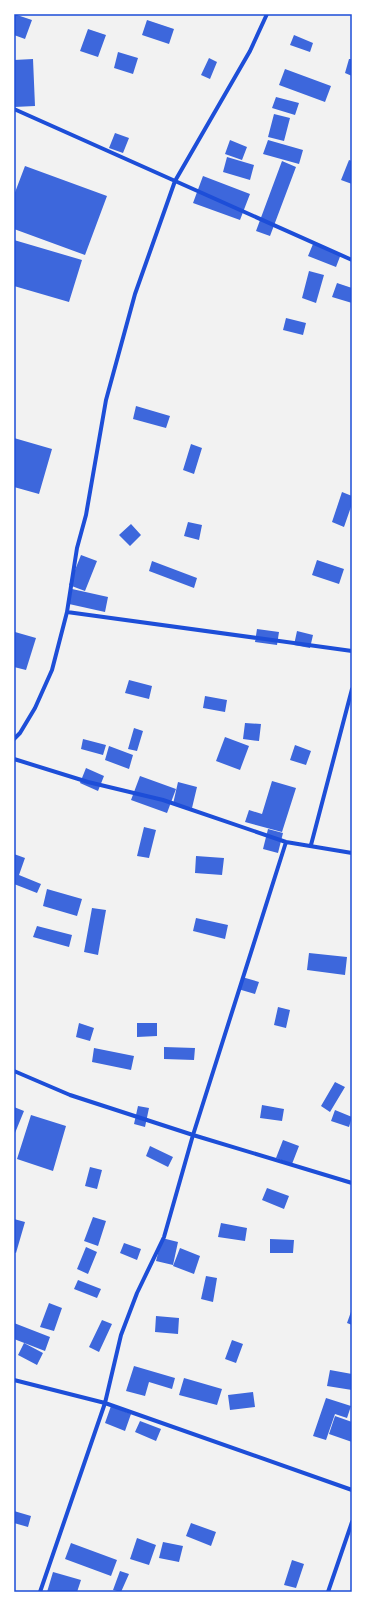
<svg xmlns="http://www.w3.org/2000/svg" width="366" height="1606" font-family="Bitter,serif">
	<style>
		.building { fill: #3d67dc }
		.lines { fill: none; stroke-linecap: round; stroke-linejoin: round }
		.minor { stroke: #1d4ed8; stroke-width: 4 }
		.neatline { fill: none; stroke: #1d4ed8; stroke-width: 1.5 }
	</style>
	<rect width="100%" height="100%" fill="#f2f2f2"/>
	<!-- building -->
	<path class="building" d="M14,14L32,20L25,39L14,35Z
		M147,20L174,29L169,44L142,35Z
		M88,29L106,35L98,57L80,51Z
		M294,35L313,43L310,52L290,45Z
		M118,52L138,58L133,74L114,68Z
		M209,58L217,62L210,79L201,75Z
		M33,59L35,106L14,107V60Z
		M349,59H352V76L345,73Z
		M285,69L331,86L325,102L279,85Z
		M276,97L299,103L295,115L272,108Z
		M274,114L290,118L284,141L268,137Z
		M115,133L129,138L123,153L109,148Z
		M230,140L247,147L242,160L225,154Z
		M268,140L303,150L299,164L263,154Z
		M227,157L254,165L250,180L223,172Z
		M349,160L352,161V184L341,180Z
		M282,161L296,167L270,236L256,231Z
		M25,166L107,196L85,255L14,229V195Z
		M203,176L250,194L240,220L193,203Z
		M14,240L82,260L69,302L14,286Z
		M313,244L341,254L336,267L308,256Z
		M309,271L324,275L316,303L302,298Z
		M337,283L352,288V303L332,297Z
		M286,318L306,323L303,335L283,330Z
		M136,406L170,416L166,428L133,419Z
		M14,438L52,449L39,494L14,487Z
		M191,444L202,448L194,474L183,470Z
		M342,492L352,496V504L344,527L332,522Z
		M188,522L202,525L199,540L184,536Z
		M131,524L141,535L130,546L119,535Z
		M81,555L97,561L85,591L69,585Z
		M317,560L344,569L339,584L312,575Z
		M152,561L197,578L194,588L149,571Z
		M72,589L108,597L105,612L69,604Z
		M257,629L279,632L277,645L255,642Z
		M297,631L313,635L310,648L294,645Z
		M15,632L36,638L26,670L14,667Z
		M129,680L152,686L149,699L125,693Z
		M205,696L227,700L225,712L203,708Z
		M245,723L261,724L259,741L243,739Z
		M134,728L143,731L137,751L128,749Z
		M225,737L249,746L240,770L216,761Z
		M83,739L106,745L103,755L81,749Z
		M295,745L311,751L306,765L290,760Z
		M109,746L133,755L129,769L105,760Z
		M86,768L104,776L98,791L80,783Z
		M140,776L176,789L167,813L131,800Z
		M272,781L296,788L282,832L245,822L249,810L262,814Z
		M178,782L197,787L192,808L173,804Z
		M144,827L156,830L149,858L137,856Z
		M268,829L283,833L278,853L263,849Z
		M14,854L25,858L19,875L41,884L37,893L14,884Z
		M196,856L224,858L222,875L195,873Z
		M47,889L82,899L77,916L43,906Z
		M92,908L106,910L98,955L84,952Z
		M196,918L228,925L225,939L193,931Z
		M37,926L72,935L69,947L33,937Z
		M309,953L347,957L345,975L307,970Z
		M242,977L259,982L255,994L238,989Z
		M278,1007L290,1010L286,1028L274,1025Z
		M79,1023L94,1028L90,1041L76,1037Z
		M137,1023H157V1036L137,1037Z
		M164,1047L195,1048L194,1060L164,1059Z
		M94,1048L134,1056L131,1070L92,1062Z
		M335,1082L345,1087L330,1112L321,1106Z
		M262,1105L284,1109L282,1121L260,1118Z
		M138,1106L149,1108L145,1127L134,1124Z
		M14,1107L24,1111L15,1133H14Z
		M335,1110L352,1117L349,1127L331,1121Z
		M31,1115L66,1126L53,1171L17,1159Z
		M283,1140L299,1146L292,1164L276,1158Z
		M150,1146L173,1157L168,1167L146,1156Z
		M90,1167L102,1170L97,1189L85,1186Z
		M267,1188L289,1196L284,1209L262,1200Z
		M93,1217L106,1221L98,1246L84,1241Z
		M14,1219L25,1222L16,1253L14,1252Z
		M221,1223L247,1228L245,1241L218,1237Z
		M162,1238L178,1242L173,1265L156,1261Z
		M270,1239L294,1240L293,1253H270Z
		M124,1243L141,1249L137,1260L120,1253Z
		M86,1247L97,1252L88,1274L77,1269Z
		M180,1248L200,1256L194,1274L173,1266Z
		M206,1276L217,1278L213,1302L201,1299Z
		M78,1280L101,1289L97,1298L74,1289Z
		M49,1303L62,1308L54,1331L40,1327Z
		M352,1309V1325L347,1323Z
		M156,1316L179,1318L178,1334L155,1332Z
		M102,1320L112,1324L99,1352L89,1347Z
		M14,1323L50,1337L45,1351L14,1339Z
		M232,1340L243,1344L236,1363L225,1359Z
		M24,1343L43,1353L37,1365L18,1355Z
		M134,1366L175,1378L172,1389L149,1382L145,1396L126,1391Z
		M330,1370L352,1374V1390L327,1386Z
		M184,1378L222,1389L217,1405L179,1395Z
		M253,1392L255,1407L230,1410L228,1395Z
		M326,1398L351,1406L347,1418L335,1414L326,1440L313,1436Z
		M111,1406L131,1414L125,1431L105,1423Z
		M335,1416L352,1422V1442L329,1434Z
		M140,1421L161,1429L156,1441L135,1432Z
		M14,1511L31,1516L28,1527L14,1523Z
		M191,1523L216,1532L211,1546L186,1536Z
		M137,1538L156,1545L149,1565L130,1559Z
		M163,1542L183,1546L179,1562L159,1558Z
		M71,1543L117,1560L111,1576L65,1559Z
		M292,1560L304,1564L296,1588L284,1585Z
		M120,1571L129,1574L121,1592L113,1590Z
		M53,1572L81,1580L77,1592H47Z"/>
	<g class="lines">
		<!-- minor -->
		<path class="minor" d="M14,109L352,260
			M67,612L352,651
			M14,739L20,733L35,708L52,670L67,612L77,548L86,515L106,400L135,294L175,181L250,51L267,14
			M14,759L88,782L163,800L286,842L352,853
			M311,845L352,689
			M14,1071L70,1095L193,1135L352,1183
			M14,1380L105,1403L352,1490
			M40,1592L105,1403L121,1335L137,1293L164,1237L193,1135L286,842
			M328,1592L352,1522"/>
	</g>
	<!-- border -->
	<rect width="366" height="1606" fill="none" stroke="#ffffff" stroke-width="30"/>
	<rect x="15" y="15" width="336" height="1576" class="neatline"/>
</svg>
